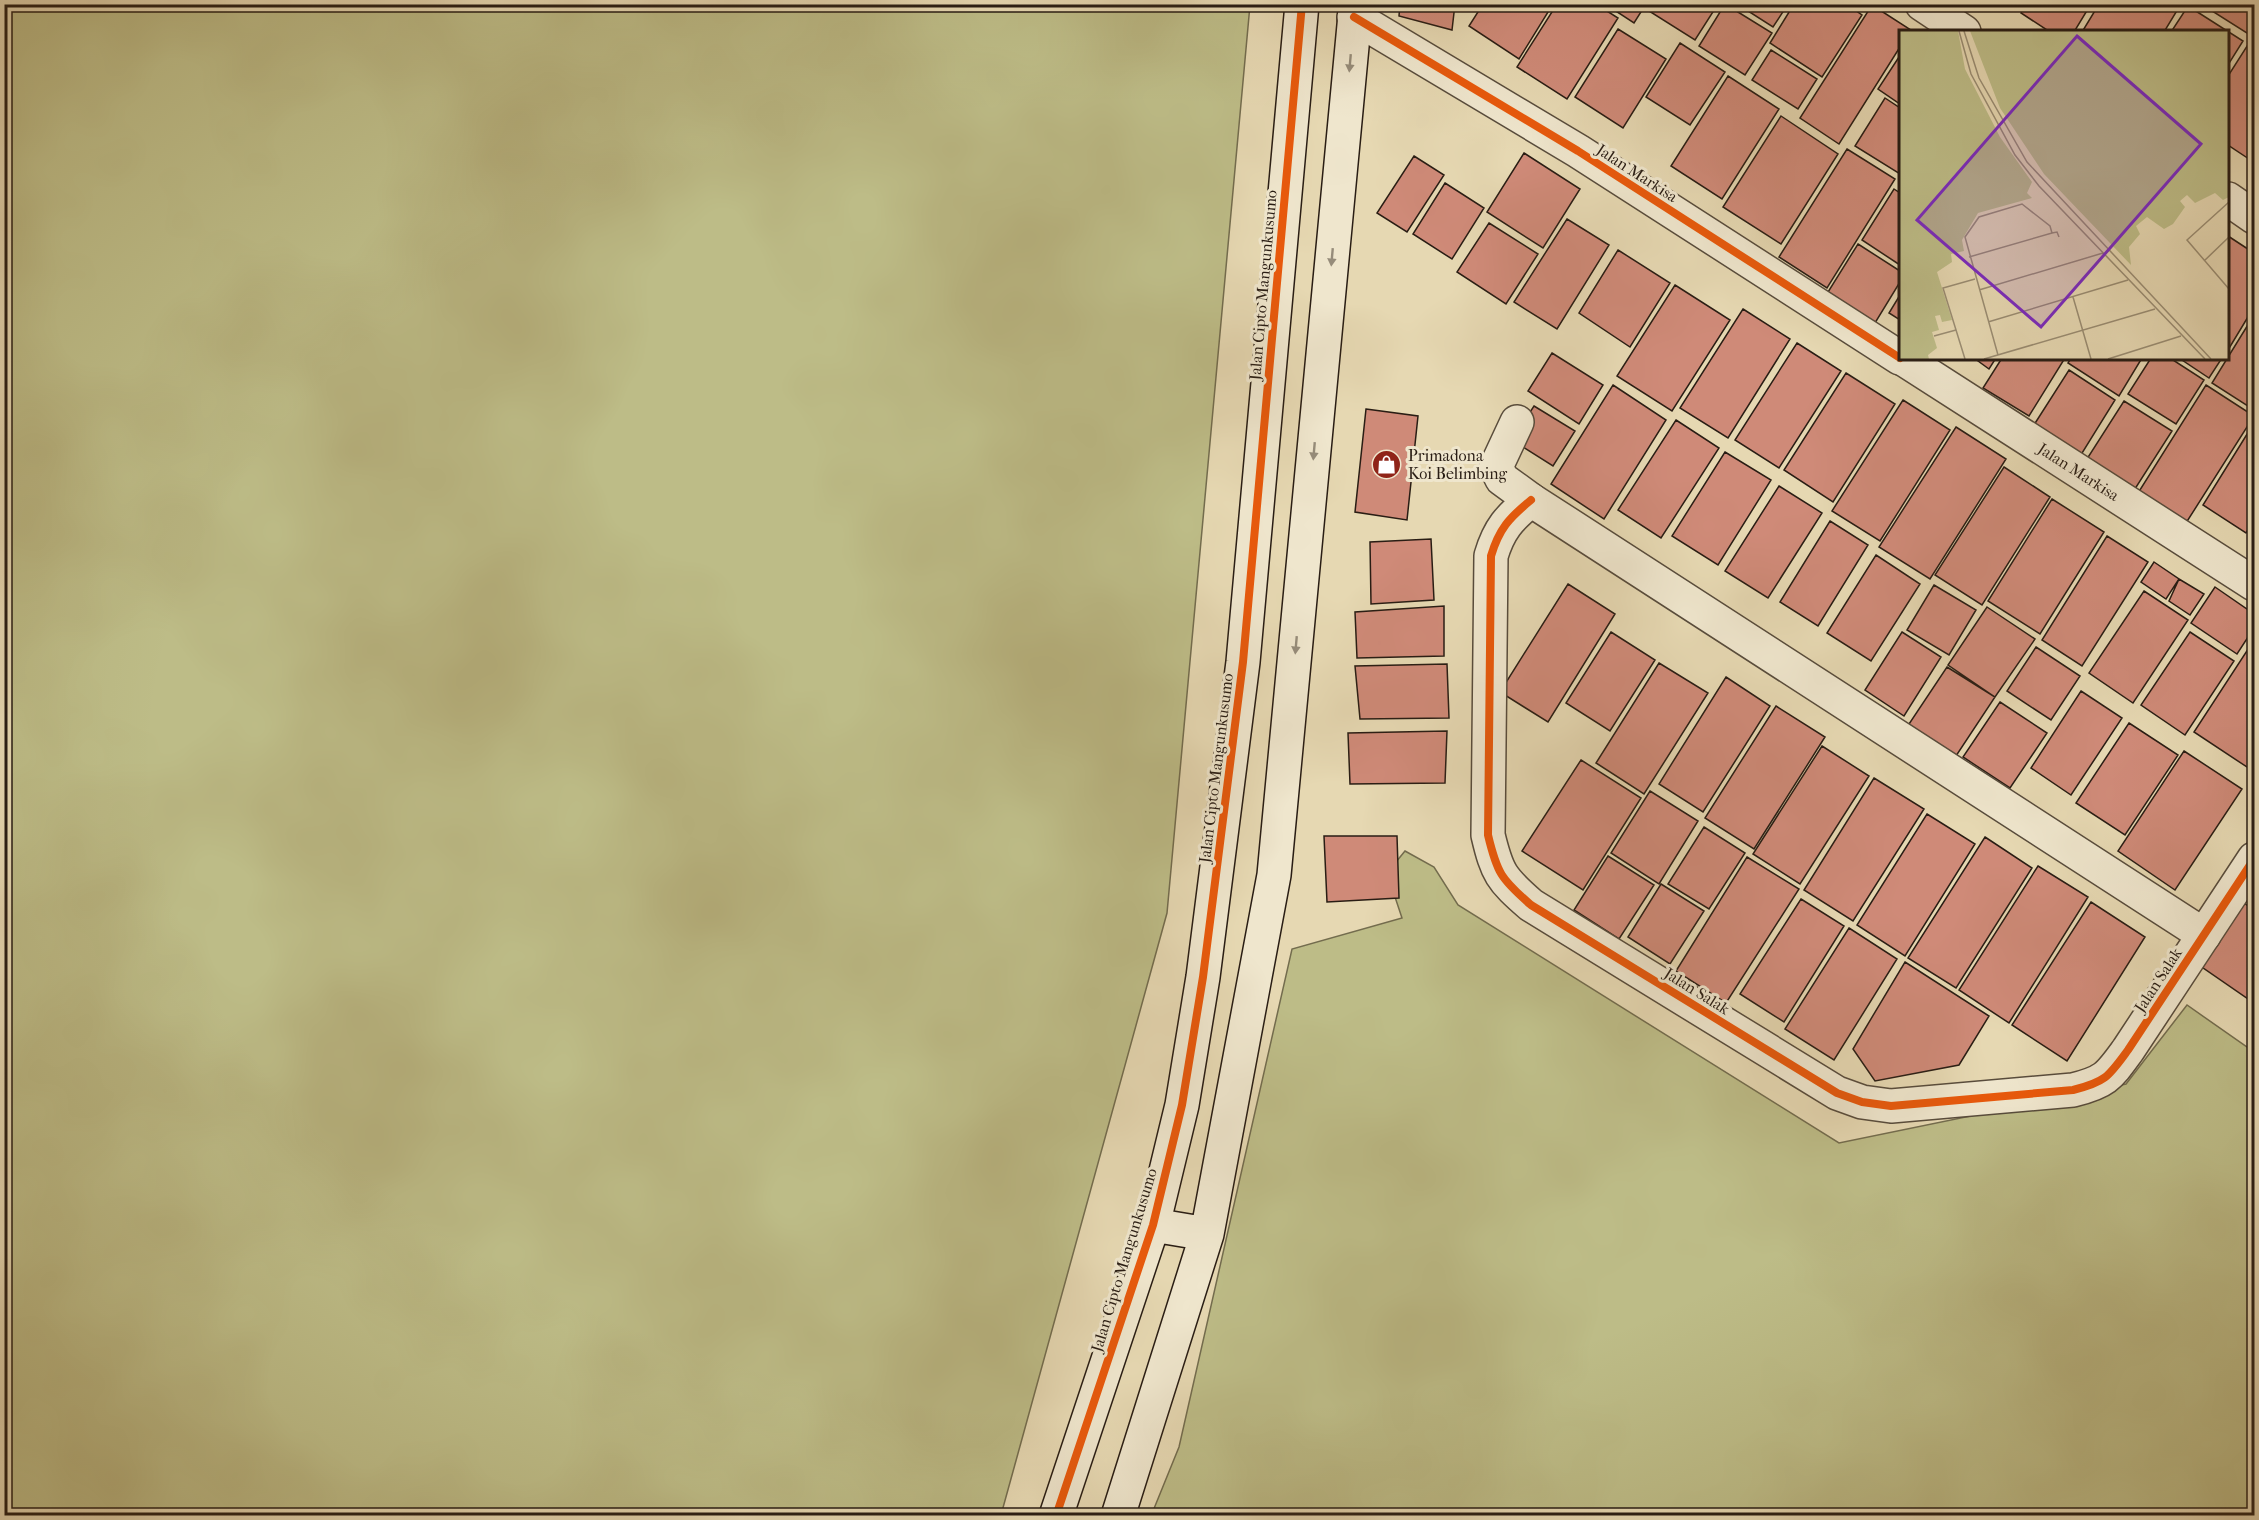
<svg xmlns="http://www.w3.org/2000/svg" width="2259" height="1520" font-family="'IM FELL French Canon',serif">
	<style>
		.green { fill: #bdbc87; stroke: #736c4e; stroke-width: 1.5 }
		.building { fill: #cf8a78; stroke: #291d14; stroke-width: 1.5 }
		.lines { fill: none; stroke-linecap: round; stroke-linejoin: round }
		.street-casing { stroke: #584c3c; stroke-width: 36 }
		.secondary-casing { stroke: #291d14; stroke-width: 36 }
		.street { stroke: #efe6cd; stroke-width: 33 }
		.secondary { stroke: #efe6cd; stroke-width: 33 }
		.cycleway-casing { stroke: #efe6cd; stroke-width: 11 }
		.cycleway { stroke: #e8590c; stroke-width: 8 }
		.oneway { fill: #968c7a }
		.labels { text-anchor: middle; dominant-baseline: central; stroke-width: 6; stroke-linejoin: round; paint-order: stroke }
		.street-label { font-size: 16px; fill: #291d14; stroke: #efe6cd }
		.poi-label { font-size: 16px; fill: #291d14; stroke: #efe6cd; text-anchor: start }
		.inset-road { fill: none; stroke: #9a8d73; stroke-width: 1.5 }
		.view { fill: #7b2cbf; fill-opacity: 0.15; stroke: #7b2cbf; stroke-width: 3 }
		.inset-edge { fill: none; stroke: #291d14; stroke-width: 3 }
	</style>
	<rect width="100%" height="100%" fill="#e6d8b2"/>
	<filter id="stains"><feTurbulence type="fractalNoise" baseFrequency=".00333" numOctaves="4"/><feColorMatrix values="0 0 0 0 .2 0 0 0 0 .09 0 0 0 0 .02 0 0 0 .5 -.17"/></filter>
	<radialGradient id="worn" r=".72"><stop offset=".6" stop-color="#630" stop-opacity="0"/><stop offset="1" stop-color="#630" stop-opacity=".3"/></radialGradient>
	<!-- green -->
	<path class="green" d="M5,4L1250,5L1167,913L1001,1515H5Z
		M1405,851L1434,867L1458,905L1839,1143L2126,1084L2187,1005L2254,1052V1515L1151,1516L1179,1447L1292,949L1402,918L1387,873Z"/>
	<!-- building -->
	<path class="building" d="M1400,4H1455L1452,30L1399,16Z
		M1483,4H1553L1519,59L1469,26Z
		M1483,4H1553L1519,59L1469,26Z
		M1557,4H1596L1618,18L1567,99L1517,67Z
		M1557,4H1596L1618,18L1567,99L1517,67Z
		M1605,4H1646L1634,23Z
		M1605,4H1646L1634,23Z
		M1653,4H1718L1695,40L1649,11Z
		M1653,4H1718L1695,40L1649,11Z
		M1725,4L1772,33L1745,75L1699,46Z
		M1725,4L1772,33L1745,75L1699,46Z
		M1737,4H1788L1773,27Z
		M1737,4H1788L1773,27Z
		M1794,4H1846L1862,15L1822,77L1770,43Z
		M2026,4H2091L2074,32H2050L2021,13Z
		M2099,4H2181L2164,32H2082Z
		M2201,4H2254V28L2250,35Z
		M1872,5L1911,30L1900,32V47L1839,144L1800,118Z
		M2188,6L2243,41L2228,65V32H2171Z
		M1618,29L1666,59L1623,128L1575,97Z
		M1618,29L1666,59L1623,128L1575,97Z
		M1680,43L1725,72L1690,125L1646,97Z
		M1680,43L1725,72L1690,125L1646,97Z
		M2249,43L2254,47V149L2249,159L2228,145V76Z
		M1771,50L1817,79L1798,109L1752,80Z
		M1771,50L1817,79L1798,109L1752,80Z
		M1899,57L1900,58V104L1878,89Z
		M1728,76L1779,109L1722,199L1671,166Z
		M1728,76L1779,109L1722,199L1671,166Z
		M1885,98L1900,108V174L1855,146Z
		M1781,116L1838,154L1781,244L1723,207Z
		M1781,116L1838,154L1781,244L1723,207Z
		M1847,149L1895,179L1827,288L1779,257Z
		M1847,149L1895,179L1827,288L1779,257Z
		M1524,153L1580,189L1543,248L1487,212Z
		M1524,153L1580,189L1543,248L1487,212Z
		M1414,156L1444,175L1407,232L1377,213Z
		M1414,156L1444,175L1407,232L1377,213Z
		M1445,183L1484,208L1452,259L1413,234Z
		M1445,183L1484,208L1452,259L1413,234Z
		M1894,189L1900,193V265L1862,240Z
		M1894,189L1900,193V265L1862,240Z
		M1567,219L1609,245L1557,329L1514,302Z
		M1567,219L1609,245L1557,329L1514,302Z
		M1489,223L1538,254L1506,304L1457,272Z
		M1489,223L1538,254L1506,304L1457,272Z
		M2228,236L2254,253V307L2228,350Z
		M1858,244L1900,271V282L1875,323L1828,292Z
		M1858,244L1900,271V282L1875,323L1828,292Z
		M1618,250L1670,283L1630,347L1579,313Z
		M1618,250L1670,283L1630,347L1579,313Z
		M1675,285L1730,320L1672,411L1617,376Z
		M1675,285L1730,320L1672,411L1617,376Z
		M1900,295V320L1889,313Z
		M1900,295V320L1889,313Z
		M1743,309L1790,339L1728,438L1680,408Z
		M1743,309L1790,339L1728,438L1680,408Z
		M2254,315V410L2212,383Z
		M1797,343L1841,371L1779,468L1735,440Z
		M1797,343L1841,371L1779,468L1735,440Z
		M1552,353L1603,385L1579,424L1528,391Z
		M1552,353L1603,385L1579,424L1528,391Z
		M1974,358H1996L1989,369Z
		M1974,358H1996L1989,369Z
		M2002,358H2065L2029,416L1983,388Z
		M2002,358H2065L2029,416L1983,388Z
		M2071,358H2142L2119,396L2068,363Z
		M2151,358H2170L2204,380L2176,424L2128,394Z
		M2179,358H2222L2209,378Z
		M2069,370L2115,400L2079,458L2032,428Z
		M2069,370L2115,400L2079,458L2032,428Z
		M1846,373L1895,404L1833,502L1784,470Z
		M1846,373L1895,404L1833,502L1784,470Z
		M1613,385L1666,420L1604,519L1551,484Z
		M2206,385L2254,416L2186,523L2138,493Z
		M1903,400L1950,430L1880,541L1832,511Z
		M1903,400L1950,430L1880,541L1832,511Z
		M2124,401L2172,431L2133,492L2085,462Z
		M2124,401L2172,431L2133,492L2085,462Z
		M1534,406L1575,431L1553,466L1512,440Z
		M1534,406L1575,431L1553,466L1512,440Z
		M1366,409L1418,416L1407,520L1355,512Z
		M1676,420L1719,448L1661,538L1618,510Z
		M1676,420L1719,448L1661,538L1618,510Z
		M2254,423V519L2246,533L2203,505Z
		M1956,427L2006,459L1930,579L1879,547Z
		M1956,427L2006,459L1930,579L1879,547Z
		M1725,452L1771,480L1718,565L1672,536Z
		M1725,452L1771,480L1718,565L1672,536Z
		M2004,467L2050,497L1982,605L1935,575Z
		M2004,467L2050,497L1982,605L1935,575Z
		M1779,486L1822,513L1768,598L1725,571Z
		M1779,486L1822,513L1768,598L1725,571Z
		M2052,499L2104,532L2040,634L1988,601Z
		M2052,499L2104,532L2040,634L1988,601Z
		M1830,521L1868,545L1818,626L1780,602Z
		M1830,521L1868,545L1818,626L1780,602Z
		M2107,536L2148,562L2082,666L2042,640Z
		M2107,536L2148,562L2082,666L2042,640Z
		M1431,539L1434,600L1371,604L1370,542Z
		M1876,555L1920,584L1871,661L1827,633Z
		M1876,555L1920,584L1871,661L1827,633Z
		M2154,562L2179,579L2166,599L2141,582Z
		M2179,579L2204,594L2190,615L2169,601Z
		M1568,584L1615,614L1548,722L1500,692Z
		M1568,584L1615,614L1548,722L1500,692Z
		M1934,585L1976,610L1949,655L1907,630Z
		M1934,585L1976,610L1949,655L1907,630Z
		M2215,587L2254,614V628L2237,654L2191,623Z
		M2215,587L2254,614V628L2237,654L2191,623Z
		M2144,591L2188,620L2133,703L2089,673Z
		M2144,591L2188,620L2133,703L2089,673Z
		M1444,606V656L1357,658L1355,612Z
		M1987,607L2035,639L1995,697L1948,665Z
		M1987,607L2035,639L1995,697L1948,665Z
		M1611,632L1655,660L1610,731L1566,703Z
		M1611,632L1655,660L1610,731L1566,703Z
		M1902,632L1941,657L1904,716L1865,690Z
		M1902,632L1941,657L1904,716L1865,690Z
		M2190,632L2234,661L2185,735L2141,705Z
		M2190,632L2234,661L2185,735L2141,705Z
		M2254,640V769L2253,771L2194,732Z
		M2254,640V769L2253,771L2194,732Z
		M2036,647L2080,676L2051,720L2007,691Z
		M2036,647L2080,676L2051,720L2007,691Z
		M1659,663L1708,693L1644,794L1596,763Z
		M1659,663L1708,693L1644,794L1596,763Z
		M1447,664L1449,718L1360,719L1355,666Z
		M1947,667L1995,697L1954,759L1907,727Z
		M1947,667L1995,697L1954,759L1907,727Z
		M1726,677L1770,706L1703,812L1659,784Z
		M1726,677L1770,706L1703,812L1659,784Z
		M2081,691L2122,718L2071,795L2031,768Z
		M2081,691L2122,718L2071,795L2031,768Z
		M2000,702L2047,733L2010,788L1963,757Z
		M2000,702L2047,733L2010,788L1963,757Z
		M1776,706L1825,737L1754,849L1705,818Z
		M1776,706L1825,737L1754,849L1705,818Z
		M2129,723L2178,755L2125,835L2076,803Z
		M2129,723L2178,755L2125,835L2076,803Z
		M1447,731L1445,783L1350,784L1348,733Z
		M1822,746L1869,776L1800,884L1753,854Z
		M1822,746L1869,776L1800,884L1753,854Z
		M2184,751L2242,789L2175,890L2118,851Z
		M2184,751L2242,789L2175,890L2118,851Z
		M1581,760L1641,798L1583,890L1522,851Z
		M1581,760L1641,798L1583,890L1522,851Z
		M1874,778L1924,809L1853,921L1804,890Z
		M1874,778L1924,809L1853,921L1804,890Z
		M1650,791L1698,821L1659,884L1611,853Z
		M1927,814L1975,844L1905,956L1857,925Z
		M1927,814L1975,844L1905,956L1857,925Z
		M1704,827L1745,853L1709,909L1668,884Z
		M1704,827L1745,853L1709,909L1668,884Z
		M1324,836H1397L1399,898L1327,902Z
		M1985,837L2032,868L1956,988L1908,958Z
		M1985,837L2032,868L1956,988L1908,958Z
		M1608,856L1654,885L1619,939L1574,910Z
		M1608,856L1654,885L1619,939L1574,910Z
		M1747,857L1799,889L1726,1003L1676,971Z
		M1747,857L1799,889L1726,1003L1676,971Z
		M2038,866L2088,897L2009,1023L1959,990Z
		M2038,866L2088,897L2009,1023L1959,990Z
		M1661,884L1704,911L1670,964L1628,937Z
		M1661,884L1704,911L1670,964L1628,937Z
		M1801,899L1844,926L1784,1022L1740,994Z
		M1801,899L1844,926L1784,1022L1740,994Z
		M2238,899L2254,910V1003L2196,963Z
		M2238,899L2254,910V1003L2196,963Z
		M2091,902L2145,937L2067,1061L2012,1025Z
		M2091,902L2145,937L2067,1061L2012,1025Z
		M1849,928L1897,959L1834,1060L1785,1029Z
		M1849,928L1897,959L1834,1060L1785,1029Z
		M1905,962L1989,1016L1959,1065L1875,1081L1853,1049Z
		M1905,962L1989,1016L1959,1065L1875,1081L1853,1049Z"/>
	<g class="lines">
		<defs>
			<g id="street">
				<path d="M1922,4L1964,32"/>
				<path d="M1354,17L1578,151L1900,358"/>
				<path d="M2228,199L2254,217"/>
				<path id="s1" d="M1902,358L2254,584"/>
				<path d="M1517,422L1496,467L1502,479L1531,500L2204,935"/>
				<path d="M1531,500C1509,518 1499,529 1491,556L1488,835C1497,873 1501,879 1531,905L1837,1093L1862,1102L1891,1106L2073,1090C2106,1082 2109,1076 2128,1050L2254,859"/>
			</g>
			<path id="secondary" d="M1153,1225L1207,1234
				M1056,1516L1153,1225L1182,1105L1203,977L1243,662L1302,4
				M1118,1516L1207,1234L1274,875L1356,4"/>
		</defs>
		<!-- street casing -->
		<use href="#street" class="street-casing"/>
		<!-- secondary casing -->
		<use href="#secondary" class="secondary-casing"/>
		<!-- street -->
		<use href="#street" class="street"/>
		<!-- secondary -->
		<use href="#secondary" class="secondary"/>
		<defs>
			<path id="cycleway" d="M1354,17L1578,151L1900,358
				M1531,500C1509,518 1499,529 1491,556L1488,835C1497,873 1501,879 1531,905L1837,1093L1862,1102L1891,1106L2073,1090C2106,1082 2109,1076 2128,1050L2254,859
				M1056,1516L1153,1225L1182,1105L1203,977L1243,662L1302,4"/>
		</defs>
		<!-- cycleway casing -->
		<use href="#cycleway" class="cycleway-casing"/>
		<!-- cycleway -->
		<use href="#cycleway" class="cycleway"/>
	</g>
	<!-- one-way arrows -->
	<defs><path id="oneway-solid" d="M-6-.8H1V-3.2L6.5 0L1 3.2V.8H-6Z" transform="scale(1.5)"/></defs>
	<g class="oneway">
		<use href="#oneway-solid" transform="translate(1350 63) rotate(95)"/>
		<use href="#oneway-solid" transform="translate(1332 257) rotate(95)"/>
		<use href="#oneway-solid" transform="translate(1314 451) rotate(95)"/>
		<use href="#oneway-solid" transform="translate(1296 645) rotate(95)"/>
	</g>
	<!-- icons -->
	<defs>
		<symbol id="shop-disc" viewBox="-11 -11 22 22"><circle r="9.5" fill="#8f2418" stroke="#efe6cd"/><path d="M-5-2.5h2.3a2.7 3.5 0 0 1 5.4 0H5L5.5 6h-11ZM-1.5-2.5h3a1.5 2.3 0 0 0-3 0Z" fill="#fff"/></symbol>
	</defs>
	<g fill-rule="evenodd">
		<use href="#shop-disc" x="1370" y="448" width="33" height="33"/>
	</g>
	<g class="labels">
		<!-- street labels -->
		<g class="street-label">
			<text transform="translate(1637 173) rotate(33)">Jalan Markisa</text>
			<text transform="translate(1263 285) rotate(-85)">Jalan Cipto Mangunkusumo</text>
			<text stroke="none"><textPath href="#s1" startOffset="210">Jalan Markisa</textPath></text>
			<text transform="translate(1216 768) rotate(-83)">Jalan Cipto Mangunkusumo</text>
			<text transform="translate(2158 980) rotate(-57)">Jalan Salak</text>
			<text transform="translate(1697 991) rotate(32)">Jalan Salak</text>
			<text transform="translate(1124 1260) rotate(-73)">Jalan Cipto Mangunkusumo</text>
		</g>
		<!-- poi labels -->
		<g class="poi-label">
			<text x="1408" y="455">Primadona<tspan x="1408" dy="18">Koi Belimbing</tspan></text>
		</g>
	</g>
	<!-- overview -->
	<g transform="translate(1899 30)">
		<rect width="330" height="330" fill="#e6d8b2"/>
		<path d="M0,1H59L66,39L101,107L133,152L128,163L133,168L79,183L63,210L65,221L52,224L53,232L38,242L53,290L43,292L41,285L36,286L40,300L33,302L38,318L29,325L30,329H0ZM71,1H330V167L324,170L316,163L296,173L288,165L281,171L286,177L274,194L265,199L248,187L237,196L241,204L230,217L232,235L145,144L101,78Z" fill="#bdbc87"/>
		<path class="inset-road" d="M60,1L72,44L116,125L140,156L306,329M65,1L80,48L128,132L312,329M330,172L288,210L330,259M70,227L153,203L158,202L160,207M305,231L330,207M80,260L204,223M174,267L192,329M89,292L229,250M35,306L57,300M99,325L66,207L80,187L123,174L151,196L153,203M66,329L44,258L76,249M85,329L256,279M209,329L282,306"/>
		<path class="view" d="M178,6L302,114L142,297L18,190Z"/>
		<rect width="330" height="330" class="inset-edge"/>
	</g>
	<!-- margin -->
	<rect width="2259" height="1520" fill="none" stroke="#e6d8b2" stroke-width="24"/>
	<rect x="6" y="6" width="2247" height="1508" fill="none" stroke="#291d14" stroke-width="3"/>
	<rect x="12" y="12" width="2235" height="1496" fill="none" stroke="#291d14" stroke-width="1.5"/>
	<rect width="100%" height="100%" filter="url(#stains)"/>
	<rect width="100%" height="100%" fill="url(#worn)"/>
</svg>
